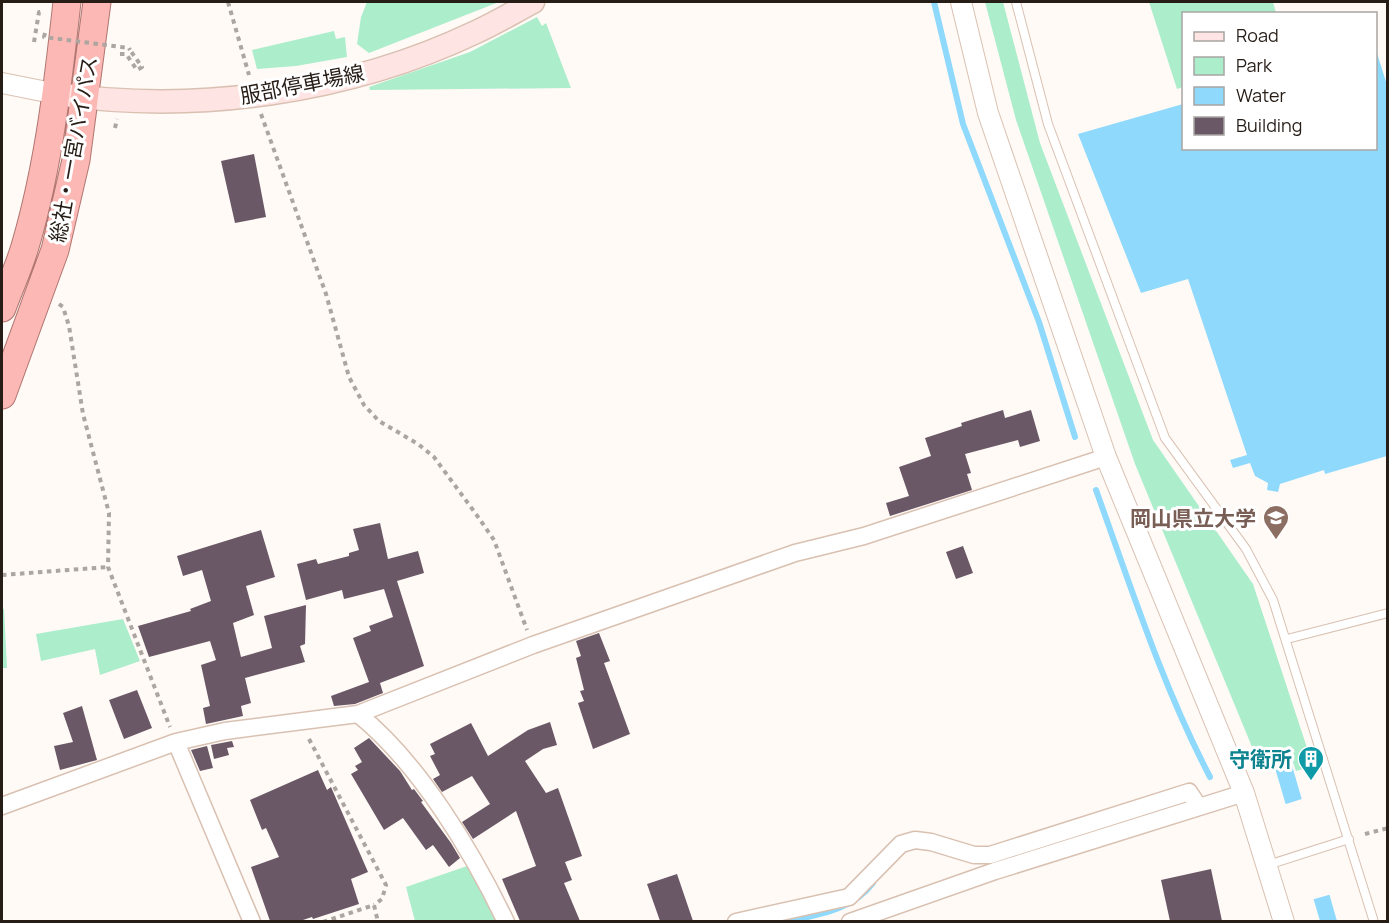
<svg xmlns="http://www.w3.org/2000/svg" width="1389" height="923" font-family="Manrope,'Noto Sans JP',sans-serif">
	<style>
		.green { fill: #acedcc }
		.water { fill: #8fd9fc }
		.pier { fill: #fffaf6 }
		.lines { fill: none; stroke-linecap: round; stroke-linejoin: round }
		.stream { stroke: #8fd9fc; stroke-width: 6 }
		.building { fill: #6b5867 }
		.service-casing { stroke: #d9c1b2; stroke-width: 10 }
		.minor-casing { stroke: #d9c1b2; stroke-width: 19 }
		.tertiary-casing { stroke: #d9c1b2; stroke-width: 22 }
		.secondary-casing { stroke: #d9c1b2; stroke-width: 25 }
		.trunk-casing { stroke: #b07671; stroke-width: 29 }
		.path { stroke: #aca5a0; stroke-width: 4; stroke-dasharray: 4.5 4.5; stroke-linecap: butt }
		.service { stroke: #fff; stroke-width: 8 }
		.minor { stroke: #fff; stroke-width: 16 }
		.tertiary { stroke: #fff; stroke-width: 20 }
		.secondary { stroke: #fee4e3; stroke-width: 22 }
		.trunk { stroke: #fcb8b4; stroke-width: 27 }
		.path-bridge { stroke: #aca5a0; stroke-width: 4; stroke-dasharray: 4.5 4.5; stroke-linecap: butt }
		.labels { text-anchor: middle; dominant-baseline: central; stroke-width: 6; stroke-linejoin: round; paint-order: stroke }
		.street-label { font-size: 21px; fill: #261d17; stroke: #fff }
		.education-label { font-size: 21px; font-weight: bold; fill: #785e54; stroke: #fff; text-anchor: end }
		.culture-label { font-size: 21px; font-weight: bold; fill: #0d838f; stroke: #fff; text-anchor: end }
	</style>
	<rect width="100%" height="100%" fill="#fffaf6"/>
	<!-- green -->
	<path class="green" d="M367,2H499L369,53L357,44L361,17Z
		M985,2H1003L1040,143L1153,440L1253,584L1313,766L1296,771L1292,760L1262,771L1135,464L1016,120Z
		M1149,2H1273L1276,13L1184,14L1183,87L1177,89Z
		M537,17L542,26L546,23L571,88L370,90L369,87L470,52Z
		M334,31L336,39L345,37L347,57L296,66L257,69L252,50Z
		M2,609H4L7,668H2Z
		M123,619L140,661L100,675L95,649L41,661L36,634Z
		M470,865L496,921H415L406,887Z"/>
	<!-- water -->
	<path class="water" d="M1376,50L1388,88L1387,456L1325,474L1324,470L1280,484L1278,492L1267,490L1268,483L1255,476L1250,463L1233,468L1230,460L1247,455L1188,279L1141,293L1078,134L1183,104L1184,148H1376Z
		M1291,762L1337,921H1320L1275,768Z"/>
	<!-- pier -->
	<path class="pier" d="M1305,798L1332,894L1311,900L1283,805Z"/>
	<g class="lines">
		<!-- stream -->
		<path class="stream" d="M934,2L963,124L1039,322L1075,437
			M1096,490C1131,587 1162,685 1210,777
			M784,922C816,915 852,911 873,883"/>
	</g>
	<!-- building -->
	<path class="building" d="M254,154L266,217L235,223L221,161Z
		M1003,410L1005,418L1031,410L1040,441L1020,447L1018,440L965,454L971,473L967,474L972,490L890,516L886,503L909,496L899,467L931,456L925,438L962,426L961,423Z
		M380,523L388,559L418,551L424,573L397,581L424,666L380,683L383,693L355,704L334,706L331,696L369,682L353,638L371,631L369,626L393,617L384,589L344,599L342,590L306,600L297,564L316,559L318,564L349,556V553L359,550L353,529Z
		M261,530L275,577L246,586L254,615L233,623L241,657L272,648L264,616L306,605L305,644L300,646L305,662L245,678L251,703L241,706L243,716L206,724L203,708L210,706L201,665L216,660L210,641L149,657L138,626L191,611L190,609L211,601L202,570L183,576L177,556Z
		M963,546L973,573L956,579L946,552Z
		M599,633L610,661L604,663L630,734L593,749L578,703L584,701L580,691L584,690L576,658L581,656L576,641Z
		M137,690L152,728L124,739L109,700Z
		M82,706L97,760L60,770L54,746L73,742L63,713Z
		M550,722L557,745L543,749L525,761L546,793L558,788L582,856L565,862L572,880L564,883L580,921H520L502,879L536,866L516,811L473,839L462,822L490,804L472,776L442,792L433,779L440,775L430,756L435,754L430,744L471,723L488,756L528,730Z
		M369,738L400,771L412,790L414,789L423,801L421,802L451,843L460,858L449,867L433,845L426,850L403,818L384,830L351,774L358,770L355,766L362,762L354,748Z
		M232,741L234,747L227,748L229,755L214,759L211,745Z
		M207,746L213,768L200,771L191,750Z
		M318,770L327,790L331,787L368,872L351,879L359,904L313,919L312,917L300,921H270L251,867L279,857L266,828L262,830L250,800Z
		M1211,869L1222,921H1170L1161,880Z
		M677,874L693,921H660L647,884Z"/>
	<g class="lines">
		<defs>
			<path id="service" d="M1016,2L1048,124L1165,438L1246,549L1273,600L1374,922
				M1287,639L1388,613
				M1268,865L1349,839"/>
			<path id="minor" d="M358,714C419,763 472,851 506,922
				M176,742L252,922
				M2,806L176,742L225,731L358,714L533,645L795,553L864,536L1106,457
				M736,922L849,897L901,844L915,840L931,842L974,855H990L1189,792L1199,807
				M850,922L995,871L1244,793"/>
			<path id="tertiary" d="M961,2L988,113L1106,457L1244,793L1284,922
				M2,83L57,94"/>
			<path id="secondary" d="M57,94C197,114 348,93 476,32C496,23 514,12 533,2"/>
			<path id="trunk" d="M2,308C10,286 20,265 26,243C49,164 58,83 67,2
				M2,395L55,250L76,160L97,2"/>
		</defs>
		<!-- service casing -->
		<use href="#service" class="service-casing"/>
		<!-- minor casing -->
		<use href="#minor" class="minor-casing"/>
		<!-- tertiary casing -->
		<use href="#tertiary" class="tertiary-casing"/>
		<!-- secondary casing -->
		<use href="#secondary" class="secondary-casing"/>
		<!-- trunk casing -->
		<use href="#trunk" class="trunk-casing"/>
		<!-- path -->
		<path class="path" d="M228,2L249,75
			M34,42L39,12H43
			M120,54H126L137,70L142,67L130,50
			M261,114L326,294L349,377L364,405L379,421L418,444L434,457L476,514L494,540L527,630
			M115,128L117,119
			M59,304L63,307L69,326L83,414L109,513L108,567L170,727
			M2,575L108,567
			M309,739L386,885L382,899L374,905
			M1365,834L1388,828
			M323,922L374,905L378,922"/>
		<!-- service -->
		<use href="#service" class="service"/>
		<!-- minor -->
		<use href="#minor" class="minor"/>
		<!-- tertiary -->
		<use href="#tertiary" class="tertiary"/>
		<!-- secondary -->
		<use href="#secondary" class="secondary"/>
		<!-- trunk -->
		<use href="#trunk" class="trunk"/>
		<!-- path-bridge -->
		<path class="path-bridge" d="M45,33L44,37L129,48L130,50"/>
	</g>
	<!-- icons -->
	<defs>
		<symbol id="university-pin" viewBox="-11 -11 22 30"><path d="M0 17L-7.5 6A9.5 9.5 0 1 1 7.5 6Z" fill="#8d6e63" stroke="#fff"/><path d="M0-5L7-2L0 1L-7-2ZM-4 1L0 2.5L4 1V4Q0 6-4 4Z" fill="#fff"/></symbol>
		<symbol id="building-pin" viewBox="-11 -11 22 30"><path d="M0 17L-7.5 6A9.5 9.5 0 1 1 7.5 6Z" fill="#0f9aa8" stroke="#fff"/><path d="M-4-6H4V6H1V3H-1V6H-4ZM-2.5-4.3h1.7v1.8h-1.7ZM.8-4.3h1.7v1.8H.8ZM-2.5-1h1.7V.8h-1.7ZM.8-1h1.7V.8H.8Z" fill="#fff"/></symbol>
	</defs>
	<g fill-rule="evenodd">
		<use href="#university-pin" x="1261" y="503" width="30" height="40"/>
		<use href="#building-pin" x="1296" y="744" width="30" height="40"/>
	</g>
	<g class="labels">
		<!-- street labels -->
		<g class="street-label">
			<text transform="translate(302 84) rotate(-11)">服部停車場線</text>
			<text transform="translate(73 149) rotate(-80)">総社・一宮バイパス</text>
		</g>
		<!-- education labels -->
		<g class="education-label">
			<text x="1256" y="518">岡山県立大学</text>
		</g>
		<!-- culture labels -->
		<g class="culture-label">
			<text x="1292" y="759">守衛所</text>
		</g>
	</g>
	<!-- border -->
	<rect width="1389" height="923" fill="none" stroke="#261d17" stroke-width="6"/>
	<!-- legend -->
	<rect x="1182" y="12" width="195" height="138" fill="#ffffff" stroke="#a8a5a2" stroke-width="1.5"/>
	<rect x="1194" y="32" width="30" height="9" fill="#fee4e3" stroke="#a8a5a2" stroke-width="1.5"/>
	<text x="1236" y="42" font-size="18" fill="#261d17">Road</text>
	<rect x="1194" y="57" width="30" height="18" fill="#acedcc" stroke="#a8a5a2" stroke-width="1.5"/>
	<text x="1236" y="72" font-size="18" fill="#261d17">Park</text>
	<rect x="1194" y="87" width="30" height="18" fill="#8fd9fc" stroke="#a8a5a2" stroke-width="1.5"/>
	<text x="1236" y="102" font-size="18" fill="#261d17">Water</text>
	<rect x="1194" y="117" width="30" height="18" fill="#6b5867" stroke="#a8a5a2" stroke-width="1.5"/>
	<text x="1236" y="132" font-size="18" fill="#261d17">Building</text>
</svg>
